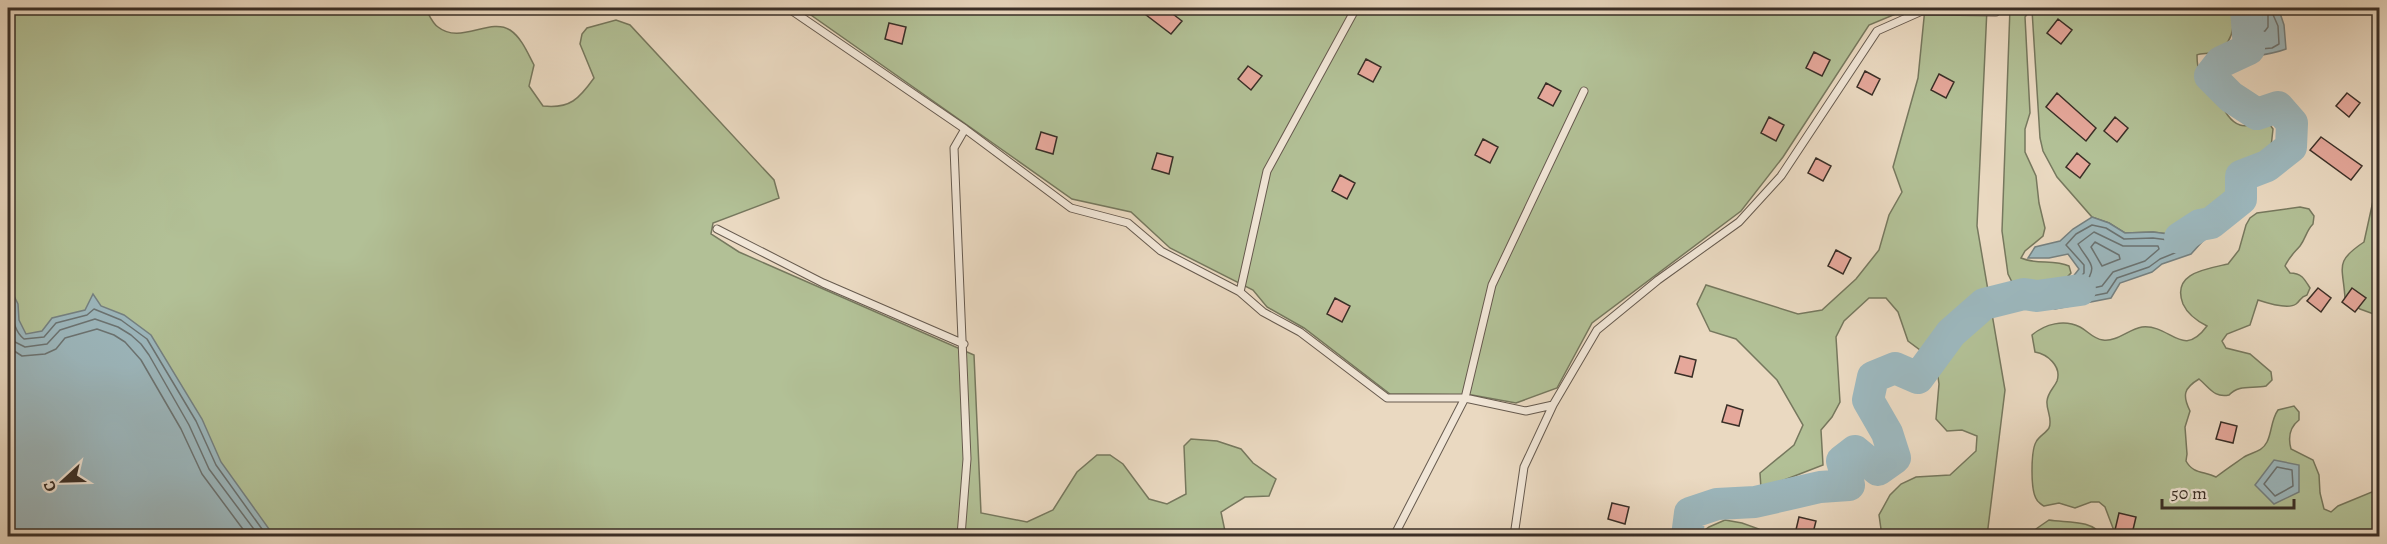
<svg xmlns="http://www.w3.org/2000/svg" width="2387" height="544" font-family="Alegreya,serif">
	<style>
		.green { fill: #b2c096; stroke: #76785e; stroke-width: 1.5 }
		.water { fill: #9cb7bd; stroke: #758181; stroke-width: 1.5 }
		.lines { fill: none; stroke-linecap: round; stroke-linejoin: round }
		.shore { stroke: #6b7372; stroke-width: 1.5 }
		.river { stroke: #9cb7bd; stroke-width: 32 }
		.building { fill: #e5a79a; stroke: #3a2f27; stroke-width: 1.5 }
		.service-casing { stroke: #665a4e; stroke-width: 9 }
		.service { stroke: #f1e6d7; stroke-width: 7 }
	</style>
	<rect width="100%" height="100%" fill="#ead9c1"/>
	<filter id="stains"><feTurbulence type="fractalNoise" baseFrequency=".00333" numOctaves="4"/><feColorMatrix values="0 0 0 0 .2 0 0 0 0 .09 0 0 0 0 .02 0 0 0 .5 -.17"/></filter>
	<radialGradient id="worn" r=".72"><stop offset=".6" stop-color="#630" stop-opacity="0"/><stop offset="1" stop-color="#630" stop-opacity=".3"/></radialGradient>
	<!-- green -->
	<path class="green" d="M8,8H425C429,14 432,23 438,27C460,45 490,17 510,30C522,38 528,54 534,65L529,86L543,106C570,109 579,99 594,78L580,44L582,34L587,28L616,20L630,25L774,180L779,198L713,223L711,234L739,252L974,355L981,513L1027,522L1053,510L1077,472L1097,455H1110L1123,464L1149,499L1167,504L1186,494L1184,446L1191,439L1217,441L1241,449L1253,463L1276,479L1269,496L1245,497L1221,512L1226,536H8Z
		M801,8H1910L1869,25L1783,157L1741,211L1592,323L1557,388L1516,403L1472,395L1390,394L1304,328L1267,307L1253,290L1170,248L1131,212L1072,199Z
		M1925,8H1987L1977,226L2005,390L1987,536H1882L1879,515L1890,495L1901,484L1916,477L1950,475L1976,451L1977,436L1962,430L1947,431L1936,419L1939,384L1936,362L1908,341L1898,312L1886,298H1869L1844,321L1836,337L1840,402L1832,417L1821,430L1823,465L1761,489L1760,473L1794,445L1803,425L1777,380L1736,339L1710,331L1697,304L1706,285L1798,314L1822,310L1856,279L1879,250L1889,215L1902,192L1893,167L1918,78Z
		M2010,8H2234C2234,26 2234,47 2211,53C2207,54 2201,53 2197,55C2197,61 2197,67 2200,73C2203,79 2208,83 2212,88C2220,99 2226,121 2240,125C2248,128 2259,122 2268,122L2273,129L2271,147L2235,169L2231,177V195C2213,212 2193,214 2177,235L2153,232L2125,233L2109,223L2092,217L2057,177L2043,151L2040,138L2032,10H2030L2025,17L2030,113L2025,129V152L2036,176L2039,203L2045,228L2043,236L2025,251L2021,258C2037,265 2054,259 2069,266L2071,273C2060,288 2032,289 2015,288L2008,274L2002,231Z
		M2379,188V316L2360,309L2345,298C2343,266 2334,262 2364,242L2375,192Z
		M2300,207L2309,209L2314,216L2313,224C2306,231 2306,238 2300,246C2294,253 2289,257 2285,266L2290,273C2301,273 2304,278 2310,288L2307,295C2300,297 2301,300 2296,304C2288,310 2267,303 2258,300L2250,325L2227,334L2222,341L2226,348L2250,354L2271,372L2272,380L2266,386C2252,389 2239,384 2229,395C2214,398 2210,388 2199,379C2184,388 2182,395 2190,411L2185,427L2187,454L2186,461C2193,474 2204,471 2216,477C2225,470 2234,464 2244,457C2252,452 2262,452 2267,442C2272,432 2271,420 2278,410L2294,406L2299,412V420C2290,427 2288,438 2291,449L2313,460L2319,475L2320,493L2324,509L2331,512L2338,506L2379,489V536H2116L2105,507L2099,502H2091L2075,508L2059,503L2044,506C2043,506 2037,501 2037,500C2030,491 2031,451 2036,442C2039,436 2046,433 2049,428C2053,419 2046,410 2047,401C2048,392 2054,388 2057,381C2062,366 2047,354 2035,352L2032,335C2045,324 2064,319 2080,327C2088,331 2093,339 2103,340C2117,342 2129,329 2142,327C2171,324 2182,360 2207,326C2197,321 2188,315 2183,304C2171,273 2206,269 2228,264L2239,250L2246,225L2250,218L2257,213Z
		M1725,520L1742,523L1759,529L1763,536H1697L1709,527Z
		M2049,520C2066,523 2092,519 2102,536H2032L2036,529Z"/>
	<!-- water -->
	<path class="water" d="M2261,8L2279,10L2284,25L2286,49C2266,57 2243,56 2221,62L2241,46L2239,23L2262,27Z
		M2212,208L2219,223L2191,254L2162,264L2152,272L2120,283L2111,298L2055,309L2038,304L2040,291L2068,283L2079,269L2068,254L2049,258H2028L2035,247L2060,241L2073,229L2092,217L2109,223L2125,233L2153,232L2176,235L2186,222Z
		M8,284L18,304L19,320L26,334L42,331L52,318L85,310L93,294L101,306L124,315L151,335L202,419L221,462L274,536H8Z
		M2274,460L2299,465V492L2274,504L2255,485Z"/>
	<g class="lines">
		<!-- shore -->
		<path class="shore" d="M2271,10L2278,26L2279,44L2272,48L2248,50L2246,33L2265,31L2268,27V12Z
			M2208,218L2211,219V223L2187,248L2160,259L2149,267L2117,278L2107,293L2056,303L2045,299L2047,295L2071,288L2084,273V265L2066,245L2076,234L2092,225L2106,228L2124,239L2153,238L2176,241L2181,238L2191,226Z
			M2094,232L2123,246H2158L2159,249L2145,261L2113,272L2102,286L2085,290L2083,287C2100,264 2089,264 2078,244Z
			M2095,242L2119,255L2120,259L2102,266L2091,247Z
			M8,297C14,311 11,329 24,339L44,337L56,323L87,315L94,309L121,320L147,339L196,421L216,465L267,536
			M8,327L15,342L25,347L47,344L60,330L95,319L118,327L131,335L141,344L149,355L189,425L209,469L259,536
			M8,347L22,356L45,354L56,349L65,338L97,329L114,335L125,342L141,360L181,429L202,474L248,536
			M2277,467L2292,470L2293,486L2275,496L2264,484Z"/>
		<!-- river -->
		<path class="river" d="M2180,238L2200,225L2211,223L2241,199V176L2267,166L2291,147L2292,123L2278,107L2257,114L2231,97L2210,76L2221,62L2249,49L2246,8
			M1687,536L1690,513L1717,504L1755,502L1820,487L1849,485L1842,461L1855,451L1878,470L1895,458L1887,433L1868,400L1873,377L1895,368L1918,378L1951,333L1984,304L2024,294L2037,296L2080,290"/>
	</g>
	<!-- building -->
	<path class="building" d="M1137,8H1165L1182,21L1171,34Z
		M2058,19L2072,30L2061,44L2047,33Z
		M889,23L906,27L902,44L885,39Z
		M1814,52L1830,60L1822,76L1806,68Z
		M1366,59L1381,67L1373,82L1358,74Z
		M1248,66L1262,76L1251,90L1238,79Z
		M1865,71L1880,79L1872,95L1857,87Z
		M1939,74L1954,82L1946,98L1931,90Z
		M1546,83L1561,91L1553,106L1538,98Z
		M2057,93L2096,128L2086,141L2046,107Z
		M2347,93L2360,103L2349,117L2336,106Z
		M1769,117L1784,125L1776,141L1761,133Z
		M2115,117L2128,128L2117,142L2104,131Z
		M1041,132L1057,137L1053,154L1036,149Z
		M2321,137L2362,166L2351,180L2310,150Z
		M1483,139L1498,147L1490,163L1475,155Z
		M1157,153L1173,157L1169,174L1152,169Z
		M2077,153L2090,164L2080,178L2066,167Z
		M1816,158L1831,166L1823,181L1808,173Z
		M1340,175L1355,183L1347,199L1332,191Z
		M1836,250L1851,258L1843,274L1828,266Z
		M2318,288L2331,298L2321,312L2307,301Z
		M2352,288L2366,298L2355,312L2342,302Z
		M1335,298L1350,306L1342,322L1327,314Z
		M1680,356L1696,360L1692,377L1675,373Z
		M1727,405L1743,410L1739,426L1722,422Z
		M2221,422L2237,426L2233,443L2216,439Z
		M1612,503L1629,507L1625,524L1608,519Z
		M2119,513L2136,517L2132,534L2115,530Z
		M1799,517L1816,521L1812,537L1795,534Z"/>
	<g class="lines">
		<defs>
			<path id="service" d="M788,8L965,129L1071,208L1128,223L1161,251L1240,292L1263,312L1300,332L1387,398H1465L1526,411L1553,405L1597,330L1658,280L1739,222L1781,176L1877,31L1922,11L1996,12
				M717,229L823,283L964,344
				M1240,292L1267,171L1356,8
				M961,536L967,459L954,148L965,129
				M1394,536L1465,398L1492,285L1584,91
				M1514,536L1524,467L1553,405"/>
		</defs>
		<!-- service casing -->
		<use href="#service" class="service-casing"/>
		<!-- service -->
		<use href="#service" class="service"/>
	</g>
	<!-- margin -->
	<rect width="2387" height="544" fill="none" stroke="#ead9c1" stroke-width="30"/>
	<rect x="9" y="9" width="2369" height="526" fill="none" stroke="#3a2f27" stroke-width="3"/>
	<rect x="15" y="15" width="2357" height="514" fill="none" stroke="#3a2f27" stroke-width="1.5"/>
	<!-- north arrow -->
	<g transform="translate(63 481) rotate(248)" stroke="#f1e6d7" stroke-width="4.5" paint-order="stroke">
	<path d="M0-4.5L10 22L0 15L-10 22Z" fill="#3a2f27"/>
	<text y="-9" font-size="16" font-weight="bold" text-anchor="middle" fill="#3a2f27">С</text>
	</g>
	<!-- scale -->
	<path d="M2162 499v9h132v-9" fill="none" stroke="#3a2f27" stroke-width="3"/>
	<text x="2171" y="499" font-size="18" fill="#3a2f27" stroke="#f1e6d7" stroke-width="4.5" paint-order="stroke">50 m</text>
	<rect width="100%" height="100%" filter="url(#stains)"/>
	<rect width="100%" height="100%" fill="url(#worn)"/>
</svg>
